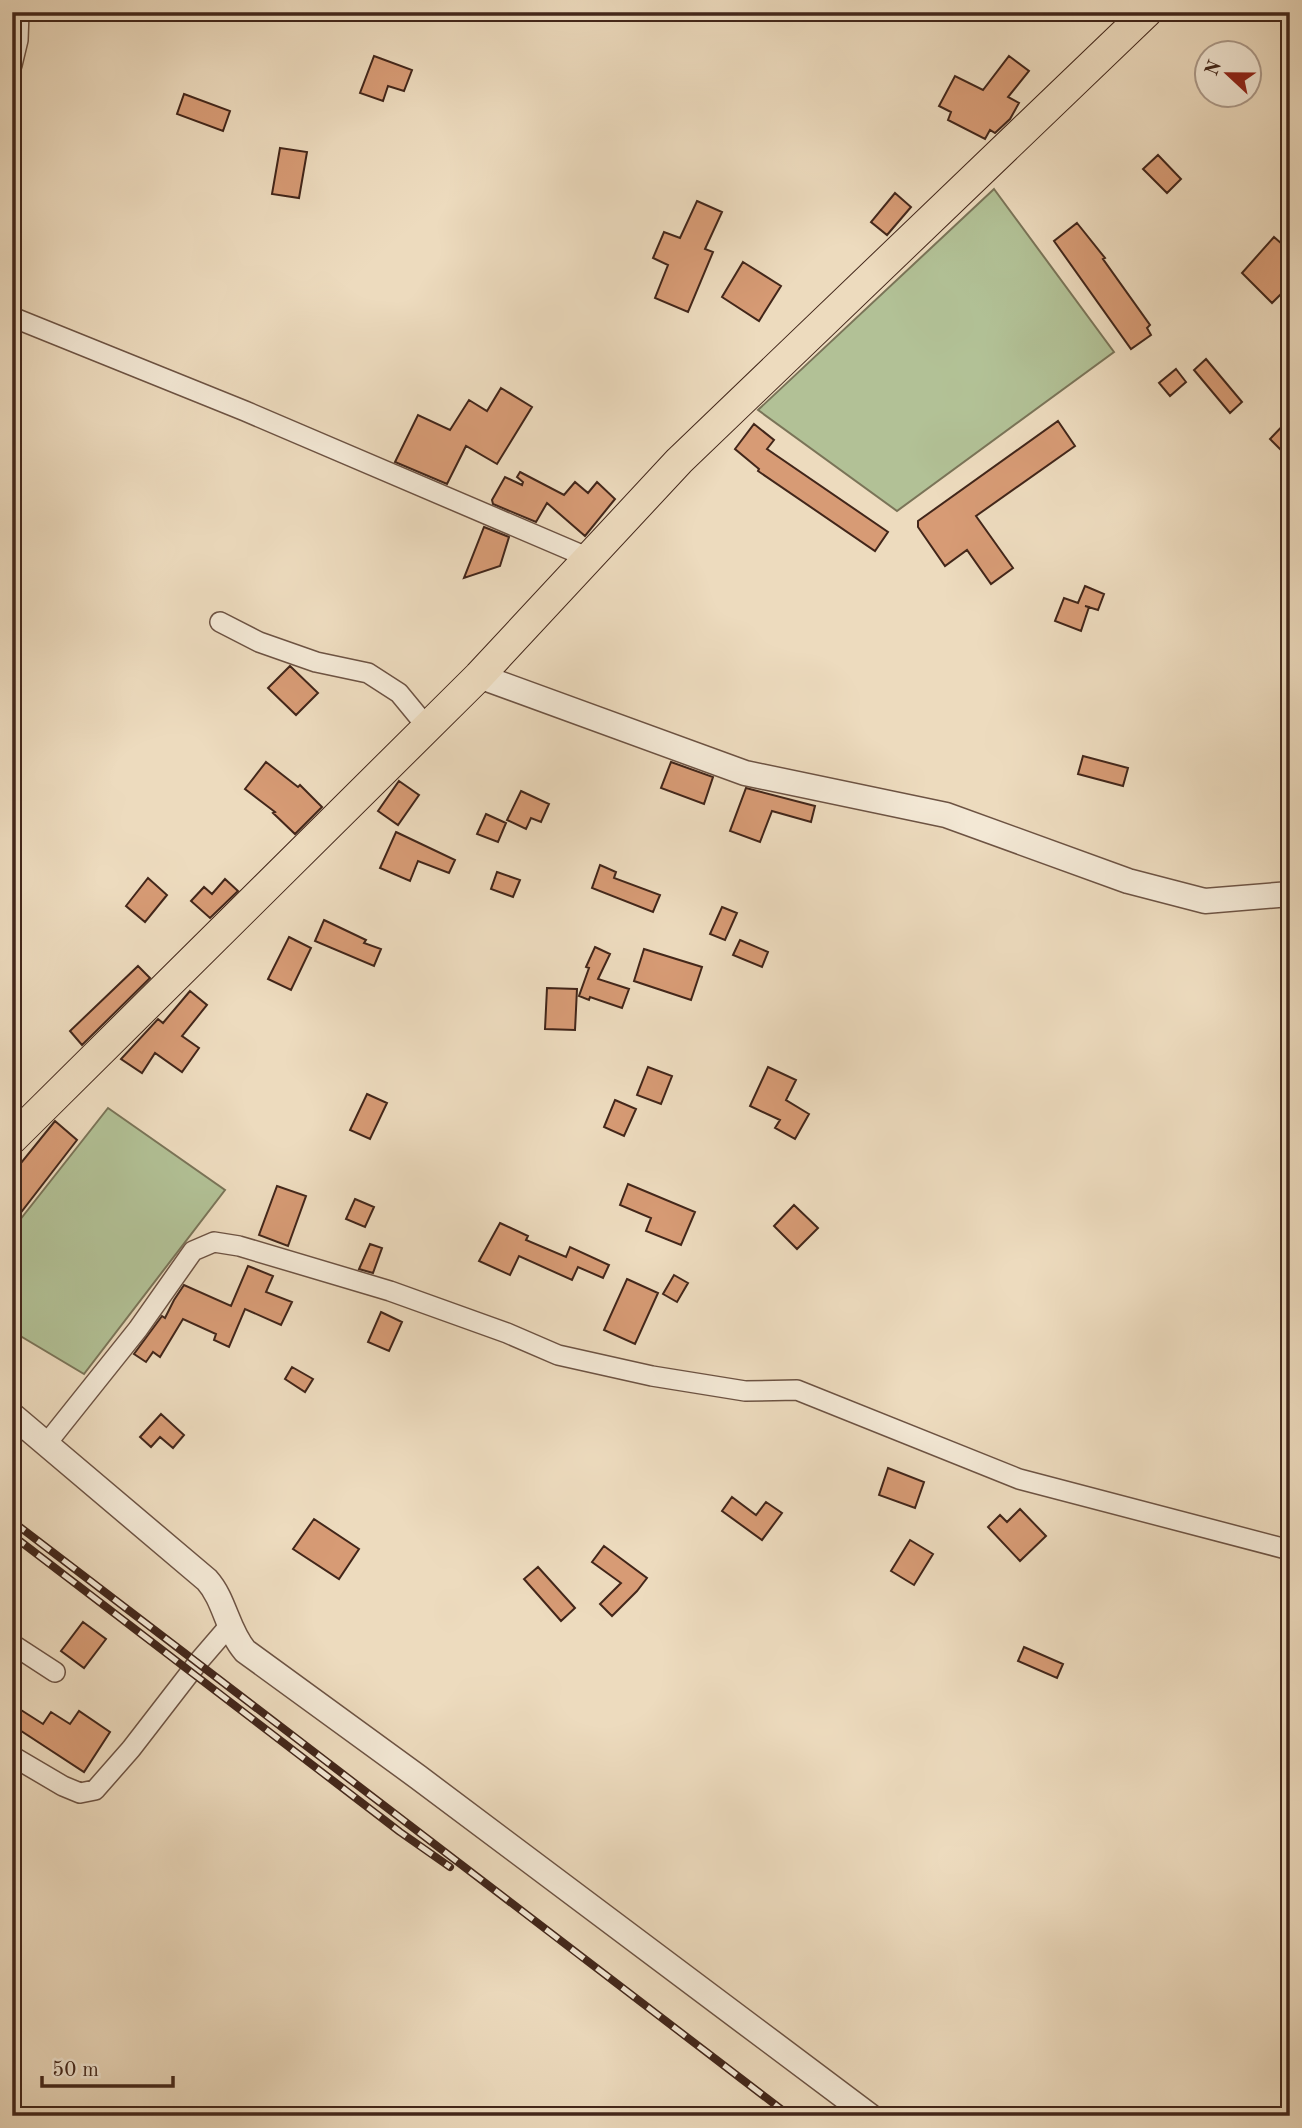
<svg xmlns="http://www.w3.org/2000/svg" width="1302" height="2128" font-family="'Old Standard TT',serif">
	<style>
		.green { fill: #b2c196; stroke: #7a7458; stroke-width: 2 }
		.building { fill: #d79b75; stroke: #42261a; stroke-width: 2 }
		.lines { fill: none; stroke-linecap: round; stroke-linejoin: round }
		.minor-casing { stroke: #6d5343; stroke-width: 22 }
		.tertiary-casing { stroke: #6d5343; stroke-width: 27 }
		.primary-casing { stroke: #42261a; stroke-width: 32 }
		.minor { stroke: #f3e8d5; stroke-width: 19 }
		.tertiary { stroke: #f3e8d5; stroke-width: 24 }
		.primary { stroke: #eddbbe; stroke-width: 30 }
		.rail-casing { stroke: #42261a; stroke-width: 8 }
		.rail { stroke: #f3e8d5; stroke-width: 5; stroke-dasharray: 16; stroke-linecap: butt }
	</style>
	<rect width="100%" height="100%" fill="#eddbbe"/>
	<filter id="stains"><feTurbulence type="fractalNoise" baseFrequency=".00286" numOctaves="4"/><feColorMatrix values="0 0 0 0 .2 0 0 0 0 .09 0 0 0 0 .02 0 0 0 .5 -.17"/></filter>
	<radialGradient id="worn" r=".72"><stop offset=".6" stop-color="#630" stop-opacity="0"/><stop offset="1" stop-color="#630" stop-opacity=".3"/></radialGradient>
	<!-- green -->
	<path class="green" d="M994,189L1114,352L897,511L758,410Z
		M108,1108L225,1190L84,1374L12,1331V1230Z"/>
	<!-- building -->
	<path class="building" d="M374,56L412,70L404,91L388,86L383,101L360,93Z
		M1009,56L1029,71L1008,97L1019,103L1010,119L995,133L990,130L985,139L948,120L951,112L939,106L955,76L983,90Z
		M184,94L230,111L223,131L177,114Z
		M280,148L307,152L299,198L272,194Z
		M1158,155L1181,179L1167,193L1143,169Z
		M895,193L911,207L887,235L871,222Z
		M697,201L722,212L705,249L713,252L688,312L655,298L668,265L653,258L664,232L680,238Z
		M1077,223L1105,258L1103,259L1150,325L1147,328L1151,335L1131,349L1054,241Z
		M1274,237L1290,251V285L1272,303L1242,273Z
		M743,262L781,286L759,321L722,297Z
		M1206,359L1242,402L1230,413L1194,370Z
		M1176,369L1186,382L1170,396L1159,383Z
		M501,388L532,407L497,464L466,446L447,484L395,462L418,415L450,430L469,400L487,411Z
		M1290,418V459L1270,439Z
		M1058,421L1075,446L976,516L1013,568L991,584L967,550L945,566L918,527V521Z
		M754,424L774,440L767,449L888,532L875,551L758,471L759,469L735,449Z
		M520,472L564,495L575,482L588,493L597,482L615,499L585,536L547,503L536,522L493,504L492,500L505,477L522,485L523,482L517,477Z
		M484,527L509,537L500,566L464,578Z
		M1085,586L1104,594L1098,610L1085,606L1089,607L1081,631L1055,621L1064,598L1078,603Z
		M290,666L318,693L296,715L268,688Z
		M1083,756L1128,768L1123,786L1078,774Z
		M266,762L298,787L300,785L322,807L295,834L273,813L275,812L245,789Z
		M671,762L713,777L704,804L661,788Z
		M399,781L419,795L398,825L378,811Z
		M746,788L815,806L811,822L772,811L760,842L730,831Z
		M521,791L549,804L541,822L531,818L526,829L507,820Z
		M486,814L506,823L498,842L477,834Z
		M396,832L455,860L449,873L418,861L410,881L380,868Z
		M600,865L616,872L614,878L660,895L653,912L592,888Z
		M497,872L520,880L513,897L491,889Z
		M148,878L167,895L145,922L126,906Z
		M225,879L238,891L210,918L191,901L204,887L212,894Z
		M722,907L737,913L725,940L710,934Z
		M324,920L366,940L364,943L381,949L374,966L315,941Z
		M289,937L311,948L291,990L268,979Z
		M740,940L768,952L762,967L733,955Z
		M595,947L610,954L598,979L629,989L622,1008L590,997L589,1000L579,996L589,968L586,967Z
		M644,949L702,967L691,1000L634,981Z
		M138,966L150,978L82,1045L70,1031Z
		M547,988L577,989L575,1030L545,1029Z
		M190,991L207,1005L182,1036L199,1048L182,1072L155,1053L142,1073L121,1059L158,1019L163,1023Z
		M648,1067L672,1076L661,1104L637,1095Z
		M768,1067L796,1080L786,1100L809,1114L795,1139L775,1128L780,1120L750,1106Z
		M367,1094L387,1103L370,1139L350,1130Z
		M615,1100L636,1109L624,1136L604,1127Z
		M55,1121L77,1140L12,1224V1174Z
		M628,1184L695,1212L681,1245L646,1231L651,1218L620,1205Z
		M277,1186L306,1196L288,1246L259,1235Z
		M355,1199L374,1207L365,1227L346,1219Z
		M794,1205L818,1228L797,1249L774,1226Z
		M500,1223L528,1236L526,1240L566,1257L570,1247L609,1265L603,1278L578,1267L572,1280L519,1256L510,1275L479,1261Z
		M370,1244L382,1248L373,1273L359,1269Z
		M248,1266L273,1276L266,1292L292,1302L281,1325L245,1309L229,1347L214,1340L216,1334L183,1319L160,1357L153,1352L146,1362L134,1354L162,1316L165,1318L174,1300L184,1285L231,1306Z
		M674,1275L688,1283L677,1302L663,1294Z
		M627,1279L658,1293L635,1344L604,1330Z
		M381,1312L402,1322L389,1351L368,1342Z
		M292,1367L313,1379L305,1392L285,1379Z
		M161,1414L184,1435L173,1448L160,1437L151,1447L140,1437Z
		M888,1468L924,1482L915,1508L879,1495Z
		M732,1497L756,1515L766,1502L782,1513L762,1540L722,1511Z
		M1020,1509L1046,1536L1020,1561L988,1527L1000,1515L1007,1522Z
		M314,1519L359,1549L339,1579L293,1549Z
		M910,1540L933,1554L914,1585L891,1571Z
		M604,1546L647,1578L637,1591L612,1616L600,1604L621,1583L592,1562Z
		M538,1567L575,1608L561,1621L524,1579Z
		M83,1622L106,1639L84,1668L61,1651Z
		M1024,1647L1063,1664L1057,1678L1018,1661Z
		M21,1710L43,1724L51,1712L70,1724L79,1711L110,1732L84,1772L12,1725Z"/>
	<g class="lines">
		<defs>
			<path id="minor" d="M12,65L18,40L19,12
				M12,317L245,411L589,558
				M220,622L259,642L316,662L368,673L399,693L427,727
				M47,1443L138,1329L193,1251L214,1242L239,1246L390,1291L507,1333L558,1355L652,1376L745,1391L797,1390L1019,1479L1290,1550
				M12,1644L55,1672
				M12,1756L63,1786L80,1793L95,1790L131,1749L199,1661L230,1625"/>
			<path id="tertiary" d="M479,676L745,773L946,815L1128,881L1205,901L1290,894
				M12,1415L207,1580C225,1600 227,1630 245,1651L418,1777L870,2116"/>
			<path id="primary" d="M12,1139L479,676L679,461L1147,12"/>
		</defs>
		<!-- minor casing -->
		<use href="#minor" class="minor-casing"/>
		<!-- tertiary casing -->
		<use href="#tertiary" class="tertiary-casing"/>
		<!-- primary casing -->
		<use href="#primary" class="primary-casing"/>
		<!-- minor -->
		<use href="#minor" class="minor"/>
		<!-- tertiary -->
		<use href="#tertiary" class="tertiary"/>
		<!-- primary -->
		<use href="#primary" class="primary"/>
		<defs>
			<path id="rail" d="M12,1521L790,2116
				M12,1535L400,1832L450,1867"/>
		</defs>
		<!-- rail casing -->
		<use href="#rail" class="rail-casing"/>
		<!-- rail -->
		<use href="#rail" class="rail"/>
	</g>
	<!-- margin -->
	<rect width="1302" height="2128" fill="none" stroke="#eddbbe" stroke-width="42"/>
	<rect x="14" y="14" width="1274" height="2100" fill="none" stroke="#42261a" stroke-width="3.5"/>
	<rect x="21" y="21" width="1260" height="2086" fill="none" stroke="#42261a" stroke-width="2"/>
	<!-- north arrow -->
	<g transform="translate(1228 74) rotate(292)"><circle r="33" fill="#f3e8d5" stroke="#ac9a8a" stroke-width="2"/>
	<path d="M0-5L12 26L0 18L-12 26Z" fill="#8f2418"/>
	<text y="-10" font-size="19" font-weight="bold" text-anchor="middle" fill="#42261a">N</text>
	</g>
	<!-- scale -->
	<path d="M42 2076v10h131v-10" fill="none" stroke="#42261a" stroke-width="3.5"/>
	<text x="52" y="2076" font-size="21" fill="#42261a" stroke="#f3e8d5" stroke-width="5" paint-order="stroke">50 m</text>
	<rect width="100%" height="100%" filter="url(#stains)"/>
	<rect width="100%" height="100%" fill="url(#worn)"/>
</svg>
